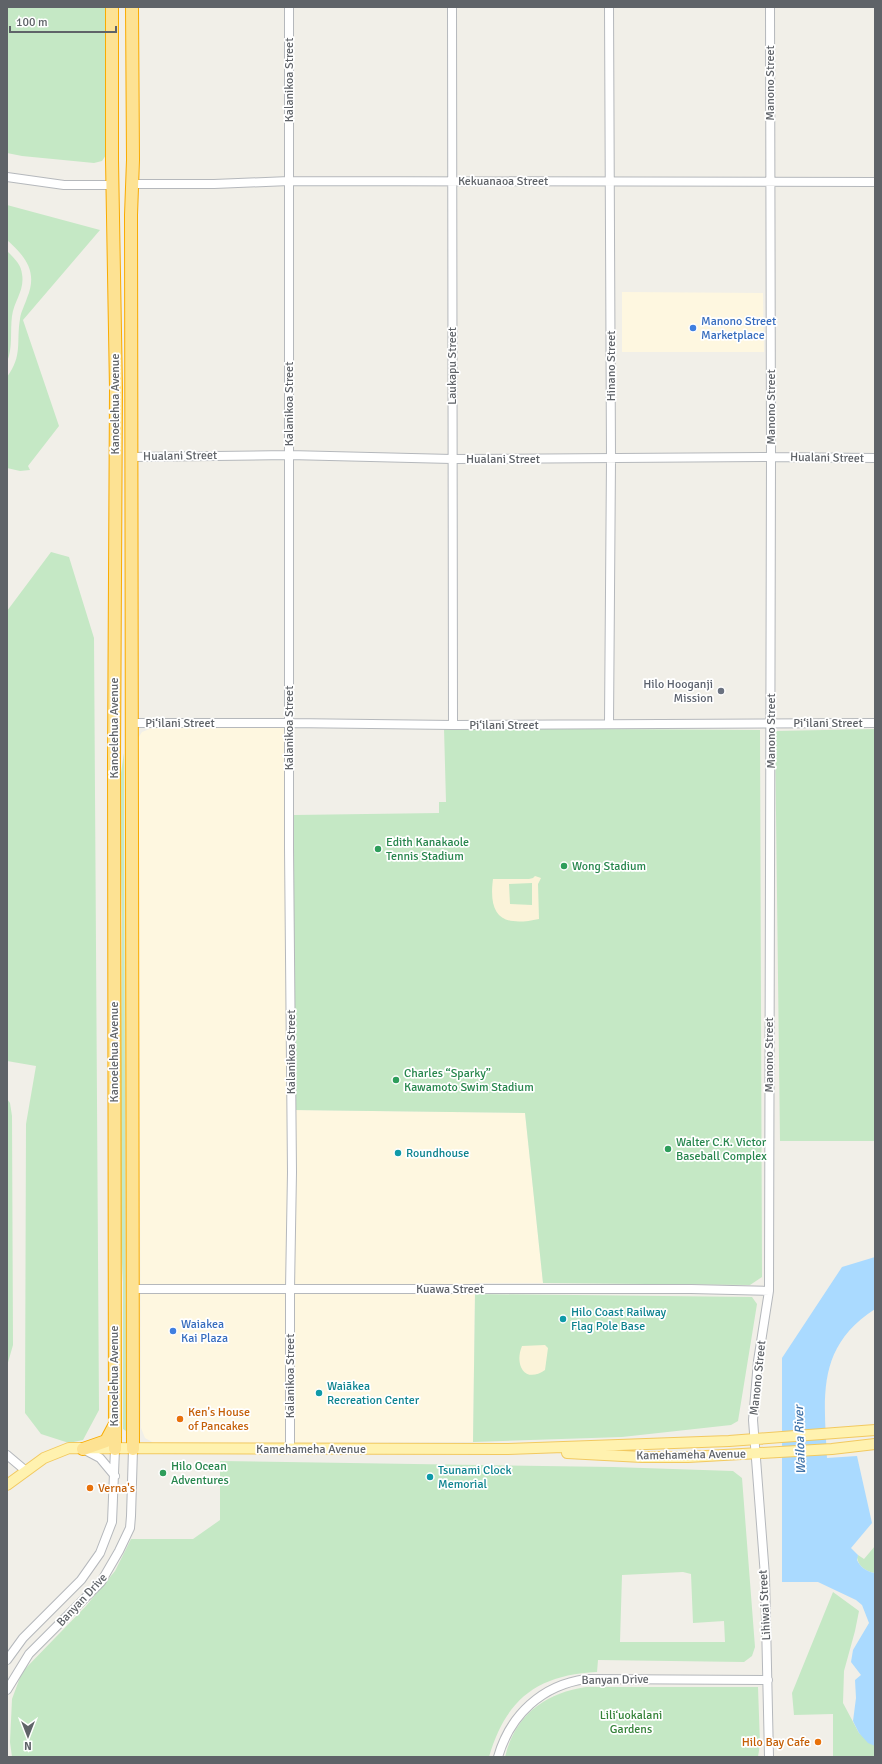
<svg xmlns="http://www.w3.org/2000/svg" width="882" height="1764" font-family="Signika,sans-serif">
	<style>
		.commercial { fill: #fef7e0 }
		.green { fill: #c5e8c5; fill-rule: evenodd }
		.sand { fill: #fbf3d9; fill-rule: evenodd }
		.water { fill: #aadaff }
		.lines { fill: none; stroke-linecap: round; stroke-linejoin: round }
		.minor-casing { stroke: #b5b8bc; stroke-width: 10 }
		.major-casing { stroke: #f2c960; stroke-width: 12 }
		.highway-casing { stroke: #f9ab00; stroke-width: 14 }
		.minor { stroke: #fff; stroke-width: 8 }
		.major { stroke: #fff2af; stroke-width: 10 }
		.highway { stroke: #fde293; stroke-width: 12 }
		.shop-dot { fill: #3f7fe0; stroke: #fff; stroke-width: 1.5 }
		.worship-dot { fill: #6b7280; stroke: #fff; stroke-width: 1.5 }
		.leisure-dot { fill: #2e9e5b; stroke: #fff; stroke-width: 1.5 }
		.culture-dot { fill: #0f9aa8; stroke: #fff; stroke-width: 1.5 }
		.food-dot { fill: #e8710a; stroke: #fff; stroke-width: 1.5 }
		.labels { text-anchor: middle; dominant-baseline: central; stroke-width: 3.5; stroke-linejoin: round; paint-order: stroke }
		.street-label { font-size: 12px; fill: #5f6368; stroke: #fff }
		.shop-label { font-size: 12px; fill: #366cbe; stroke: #fff; text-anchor: start }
		.worship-label { font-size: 12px; fill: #5b616d; stroke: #fff; text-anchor: end }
		.leisure-label { font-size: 12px; fill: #27864d; stroke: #fff; text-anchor: start }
		.culture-label { font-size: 12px; fill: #0d838f; stroke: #fff; text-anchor: start }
		.food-label { font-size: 12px; fill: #c56008; stroke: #fff; text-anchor: start }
		.park-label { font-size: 12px; fill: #348238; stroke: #fff }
		.water-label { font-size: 13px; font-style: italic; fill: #4174aa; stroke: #fff }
	</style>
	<rect width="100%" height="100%" fill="#f1efe8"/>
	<!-- commercial -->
	<path class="commercial" d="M622,292L763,293L764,352H622Z
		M285,726L290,1110L525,1113L543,1283H475L473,1442L154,1443L145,1438L141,1428L138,738L142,732L152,728Z"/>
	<!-- green -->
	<path class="green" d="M7,7H107L106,155L102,161L94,163L22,156L7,153Z
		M7,205L100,230L23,320L59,426L28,466L30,470L20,471L7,468V377C23,355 16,343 20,319C21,311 25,305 27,298C38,272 26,257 7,240Z
		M7,251C14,258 21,264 22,274C25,290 14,301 12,316C10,331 13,348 7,362Z
		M51,552L69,557L94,638L99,1410L83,1440L69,1443L41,1434L25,1413L26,1124L36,1066L7,1061V611Z
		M444,728L760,730L762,1277L750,1285L543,1283L525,1113L293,1110L294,815L439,813V802H446Z
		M875,729V1141H780L775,731Z
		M124,753L126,1431L123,1429V1282L120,1226L122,917L120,819L121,773Z
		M7,1099L10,1103L12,1116L13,1345L7,1366Z
		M475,1294L752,1297L757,1304L738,1421L731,1425L622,1437L473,1442Z
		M220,1461L613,1467L733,1471L742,1478L755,1647L752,1656L744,1662L598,1660L597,1672C537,1675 506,1699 489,1757H12L10,1742L12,1699L22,1672L86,1606L115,1571L131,1539H193L220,1520ZM683,1572L691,1574L693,1623L724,1621L725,1642H620L622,1575Z
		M875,1546V1573C866,1572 858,1566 857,1557L858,1555L864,1559Z
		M833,1592L859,1611L855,1631L844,1671L843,1703L859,1733L875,1746V1757H833V1714L794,1715L792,1693Z
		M586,1687H758L760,1744L758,1757H505C515,1715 545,1693 586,1687Z"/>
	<!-- sand -->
	<path class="sand" d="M535,876L541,878L538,884L539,919C503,927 488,917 493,879H529L533,878ZM532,883V905L510,904L509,884Z
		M545,1345L548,1348L545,1370C525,1384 514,1365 522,1346Z"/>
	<!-- water -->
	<path class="water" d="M875,1257V1309C816,1347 824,1397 827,1458L857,1456L872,1523L851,1548L858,1555L857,1560C860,1567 867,1572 875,1573V1746L868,1743L859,1733L853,1721L856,1698L855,1680L861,1675L851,1662L853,1650L869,1623L862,1605L856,1600L818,1582H782V1358L842,1267Z"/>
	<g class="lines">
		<defs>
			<path id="minor" d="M289,7V848L292,1172L290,1289V1449
				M452,7L453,725
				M7,177L64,185H112
				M132,184H214L289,181L875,182
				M132,457L289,455L452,459L771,457L875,458
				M132,723H289L453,725L875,723
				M609,724L611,459L609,7
				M132,1289H691L769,1291
				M83,1449L100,1458L115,1476
				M7,1455L26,1471
				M7,1660L23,1638L81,1580L100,1553L112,1522L115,1449
				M7,1690L29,1654L101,1582L119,1551L130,1528L131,1516L133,1449
				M498,1757C510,1715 542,1685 586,1679L768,1680
				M769,1757L765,1576L753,1420L758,1361L769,1291L771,457L770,7"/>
			<path id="major" d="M567,1453L642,1457H688L832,1449L875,1444
				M7,1485L44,1458L69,1448L508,1449L729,1441L875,1430"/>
			<path id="highway" d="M112,7V160L116,389L114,763L115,1449
				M132,7L133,160L131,215L133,1449
				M83,1449L106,1441L114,1426"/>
		</defs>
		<!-- minor casing -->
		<use href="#minor" class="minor-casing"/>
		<!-- major casing -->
		<use href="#major" class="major-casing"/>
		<!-- highway casing -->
		<use href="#highway" class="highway-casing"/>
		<!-- minor -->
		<use href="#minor" class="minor"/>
		<!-- major -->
		<use href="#major" class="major"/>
		<!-- highway -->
		<use href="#highway" class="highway"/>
	</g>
	<!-- markers -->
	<g class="shop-dot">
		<circle cx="693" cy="328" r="4"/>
		<circle cx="173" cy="1331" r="4"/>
	</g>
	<circle class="worship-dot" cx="721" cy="691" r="4"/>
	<g class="leisure-dot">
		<circle cx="378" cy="849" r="4"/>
		<circle cx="564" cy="866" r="4"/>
		<circle cx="396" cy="1080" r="4"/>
		<circle cx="668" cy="1149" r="4"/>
		<circle cx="163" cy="1473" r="4"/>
	</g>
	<g class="culture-dot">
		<circle cx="398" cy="1153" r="4"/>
		<circle cx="563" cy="1319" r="4"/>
		<circle cx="319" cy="1393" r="4"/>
		<circle cx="430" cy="1477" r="4"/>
	</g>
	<g class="food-dot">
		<circle cx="180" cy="1419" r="4"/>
		<circle cx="90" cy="1488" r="4"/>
		<circle cx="818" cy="1742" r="4"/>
	</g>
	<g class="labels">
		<!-- street labels -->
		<g class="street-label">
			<text transform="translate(289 80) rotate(-90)">Kalanikoa Street</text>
			<text transform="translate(770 83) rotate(-90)">Manono Street</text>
			<text x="503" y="181">Kekuanaoa Street</text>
			<text transform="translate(452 366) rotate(-90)">Laukapu Street</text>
			<text transform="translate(611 366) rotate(-90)">Hinano Street</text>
			<text transform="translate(115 404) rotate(-90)">Kanoelehua Avenue</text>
			<text transform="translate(289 404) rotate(-90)">Kalanikoa Street</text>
			<text transform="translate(771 407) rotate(-90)">Manono Street</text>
			<text transform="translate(180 456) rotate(-1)">Hualani Street</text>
			<text transform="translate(827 458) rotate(1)">Hualani Street</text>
			<text x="503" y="459">Hualani Street</text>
			<text x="180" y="723">Pi‘ilani Street</text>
			<text x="828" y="723">Pi‘ilani Street</text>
			<text x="504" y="725">Pi‘ilani Street</text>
			<text transform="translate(114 728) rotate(-90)">Kanoelehua Avenue</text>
			<text transform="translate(289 728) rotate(-90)">Kalanikoa Street</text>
			<text transform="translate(771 731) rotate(-90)">Manono Street</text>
			<text transform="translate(114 1052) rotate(-90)">Kanoelehua Avenue</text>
			<text transform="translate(291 1052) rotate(-90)">Kalanikoa Street</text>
			<text transform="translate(769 1055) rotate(-90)">Manono Street</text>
			<text x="450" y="1289">Kuawa Street</text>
			<text transform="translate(114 1376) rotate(-90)">Kanoelehua Avenue</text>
			<text transform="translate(290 1376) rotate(-90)">Kalanikoa Street</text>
			<text transform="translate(758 1378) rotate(-84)">Manono Street</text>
			<text x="311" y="1449">Kamehameha Avenue</text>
			<text transform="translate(691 1455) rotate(-1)">Kamehameha Avenue</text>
			<text transform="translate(82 1600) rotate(-47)">Banyan Drive</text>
			<text transform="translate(765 1605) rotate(-93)">Lihiwai Street</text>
			<text transform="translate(615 1680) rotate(-1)">Banyan Drive</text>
		</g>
		<!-- shop labels -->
		<g class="shop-label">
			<text x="701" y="321">Manono Street<tspan x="701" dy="14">Marketplace</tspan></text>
			<text x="181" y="1324">Waiakea<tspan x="181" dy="14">Kai Plaza</tspan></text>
		</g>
		<!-- worship labels -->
		<g class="worship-label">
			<text x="713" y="684">Hilo Hooganji<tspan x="713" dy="14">Mission</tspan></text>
		</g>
		<!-- leisure labels -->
		<g class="leisure-label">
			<text x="386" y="842">Edith Kanakaole<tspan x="386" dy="14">Tennis Stadium</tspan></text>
			<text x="572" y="866">Wong Stadium</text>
			<text x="404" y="1073">Charles “Sparky”<tspan x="404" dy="14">Kawamoto Swim Stadium</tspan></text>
			<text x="676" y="1142">Walter C.K. Victor<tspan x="676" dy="14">Baseball Complex</tspan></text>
			<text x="171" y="1466">Hilo Ocean<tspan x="171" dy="14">Adventures</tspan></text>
		</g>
		<!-- culture labels -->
		<g class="culture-label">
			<text x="406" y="1153">Roundhouse</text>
			<text x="571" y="1312">Hilo Coast Railway<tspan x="571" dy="14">Flag Pole Base</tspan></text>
			<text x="327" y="1386">Waiākea<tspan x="327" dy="14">Recreation Center</tspan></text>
			<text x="438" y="1470">Tsunami Clock<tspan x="438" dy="14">Memorial</tspan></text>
		</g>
		<!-- food labels -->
		<g class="food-label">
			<text x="188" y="1412">Ken's House<tspan x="188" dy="14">of Pancakes</tspan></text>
			<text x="98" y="1488">Verna's</text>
			<text x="810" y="1742" text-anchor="end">Hilo Bay Cafe</text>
		</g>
		<!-- park labels -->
		<g class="park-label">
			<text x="631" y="1715">Liliʻuokalani<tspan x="631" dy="14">Gardens</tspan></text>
		</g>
		<!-- water labels -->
		<g class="water-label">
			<text transform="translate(800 1440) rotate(-92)">Wailoa River</text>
		</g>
	</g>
	<!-- border -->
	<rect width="882" height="1764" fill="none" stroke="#5f6368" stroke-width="16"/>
	<!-- north arrow -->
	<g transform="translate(28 1736) rotate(180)" stroke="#ffffff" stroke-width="3" paint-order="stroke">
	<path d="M0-3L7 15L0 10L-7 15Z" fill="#5f6368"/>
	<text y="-6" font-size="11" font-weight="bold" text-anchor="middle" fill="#5f6368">N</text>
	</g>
	<!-- scale -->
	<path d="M10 26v6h106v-6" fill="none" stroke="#5f6368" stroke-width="2"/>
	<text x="16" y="26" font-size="12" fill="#5f6368" stroke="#ffffff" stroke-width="3" paint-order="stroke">100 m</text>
</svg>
